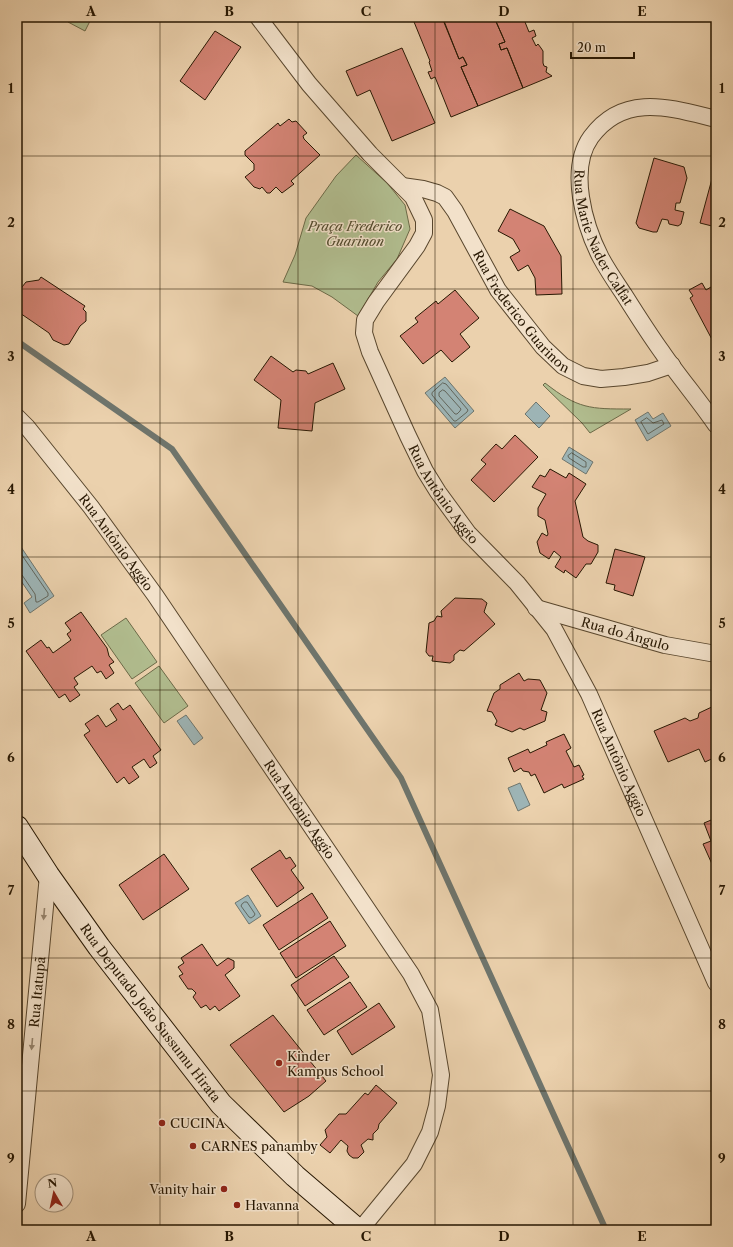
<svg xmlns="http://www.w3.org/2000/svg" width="733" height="1247" font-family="'Libre Caslon Text',serif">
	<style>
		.green { fill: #b1bd8f; stroke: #6c6a48 }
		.water { fill: #9db4b5; stroke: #6e756d }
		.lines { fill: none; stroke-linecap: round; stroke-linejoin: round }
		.shore { stroke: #62665c; stroke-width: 1 }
		.stream { stroke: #6e756d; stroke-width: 6 }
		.building { fill: #d38374; stroke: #271702 }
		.street-casing { stroke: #58462d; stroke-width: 18 }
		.secondary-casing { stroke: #271702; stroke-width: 24 }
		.street { stroke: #f2e1ca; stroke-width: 16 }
		.secondary { stroke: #f2e1ca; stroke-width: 22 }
		.oneway { fill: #978670 }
		.grid { fill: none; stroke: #271702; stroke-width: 1; stroke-opacity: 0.55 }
		.poi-dot { fill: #8f2418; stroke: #f2e1ca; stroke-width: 1.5 }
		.labels { text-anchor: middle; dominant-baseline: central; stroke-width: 3; stroke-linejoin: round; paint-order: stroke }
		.park-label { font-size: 13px; font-style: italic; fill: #50492c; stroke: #f2e1ca }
		.street-label { font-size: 13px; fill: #271702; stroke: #f2e1ca }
		.poi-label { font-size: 13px; fill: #271702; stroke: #f2e1ca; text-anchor: start }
		.neatline { fill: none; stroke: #271702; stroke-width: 1.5 }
		.grid-label { font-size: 13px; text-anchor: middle; font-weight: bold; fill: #271702 }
	</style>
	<rect width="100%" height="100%" fill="#ebd1ad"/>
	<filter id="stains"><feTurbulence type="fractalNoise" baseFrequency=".005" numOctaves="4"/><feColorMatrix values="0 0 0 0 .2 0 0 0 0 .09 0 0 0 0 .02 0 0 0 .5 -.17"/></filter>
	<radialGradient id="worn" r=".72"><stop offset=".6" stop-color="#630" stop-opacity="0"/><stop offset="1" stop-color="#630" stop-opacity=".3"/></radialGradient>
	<!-- green -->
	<path class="green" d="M71,17H92L85,31L68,22Z
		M356,155L387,183L405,205L410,229L397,259L378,282L358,316L332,297L312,286L283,282L295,255L306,218L336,176Z
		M545,383C578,409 590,409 631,409L590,433L582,423L543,385Z
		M126,618L157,662L132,679L101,635Z
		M159,666L188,706L164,723L135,683Z"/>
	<!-- water -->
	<path class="water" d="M445,377L474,411L455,428L425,393Z
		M536,402L550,416L539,428L525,414Z
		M648,412L653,419L663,413L671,426L647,441L635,420Z
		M569,447L593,462L586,474L562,459Z
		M17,541L54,596L30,613L24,603L32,597L17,575Z
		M186,715L203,738L194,745L177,721Z
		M520,783L530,805L518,811L508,788Z
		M248,895L261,916L249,924L235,903Z"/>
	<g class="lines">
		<!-- shore -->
		<path class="shore" d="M443,383L446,384L468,410L467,412L456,421H454L432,395V393Z
			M443,390L445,391L461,409L460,411L457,414H455L439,396V393Z
			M647,418L653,423L662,420L664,424L648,434L641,422Z
			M572,453L586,462V467H583L569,458L568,456Z
			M17,548L48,593V596L38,602H36L35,594L22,575L17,574
			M245,902H247L255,914L254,916L251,918L249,917L241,906L242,904Z"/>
		<!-- stream -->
		<path class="stream" d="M17,341L172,449L401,778L606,1230"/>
	</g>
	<!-- building -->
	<path class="building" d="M412,17H439L443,20L459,59L463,57L467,65L461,67L478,106L451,117L435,77L431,79L428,72L432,71L429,62L430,61Z
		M439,17H494L505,42L499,44L501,50L507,48L523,88L478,106L461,67L467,65L463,57L459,59L444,21Z
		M494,17H523L529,32L534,30L536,36L532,38L536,46L538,44L541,48L543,51V63L544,66L547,67L546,72L552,76L523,88L507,48L501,50L499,44L505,42Z
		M215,31L241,47L205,100L180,81Z
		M402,48L435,123L392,141L370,90L357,96L346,71Z
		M289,119L292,122L296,121L307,133L303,136L304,139L320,155L291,181L294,184L282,193L276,187L270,193H267L262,187L260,189L254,187L245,177L254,170V164L245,155V151L278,123L280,126Z
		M654,158L684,167L687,178L680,203H676L675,210L684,212L681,224L678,226L669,224L668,220L662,219L657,232H653L639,228L636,223Z
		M716,164V227L700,223Z
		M510,209L544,226L561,256L562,294L536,295L535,278L528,265L518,271L510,257L520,251L513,239L498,231Z
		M41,277L85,306L83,309L86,312V321L80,326L69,344L64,345L53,340L49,333L17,311V296L22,287L26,282L39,280Z
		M702,283L706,290L716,284V347L690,298L693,296L689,290Z
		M455,290L479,318L460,334L470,347L452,362L441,350L423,364L400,336L418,322L415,318L436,301L438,304Z
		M271,356L293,372L296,370L306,371L308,374L333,363L345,389L315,403L312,431L278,428L281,400L254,380Z
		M515,435L538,457L494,502L471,480L486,464L481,460L496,444L502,449Z
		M550,469L566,478L569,473L586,484L575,501L583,537L588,541L598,545V552L591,564H586L576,578L565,570L564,573L555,567L561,557L554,551L549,559L540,553L537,542L542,533L547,536L548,534L545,520L538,516V508L546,494L532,487L540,475L545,477Z
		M615,549L645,557L633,596L614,590L615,585L606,583Z
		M455,598L482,599L487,603L484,612L495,624L464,651L460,650L454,655V660L450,663L432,661L433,656H429L426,652L429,623L434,621L437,616L442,617L441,611Z
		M81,612L107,648L109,656L114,662L109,665L114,673L106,679L101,671L97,673L92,666L74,678L78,684L74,687L80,695L70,702L65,694L59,698L26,651L41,640L47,648L49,647L53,653L71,640L67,634L71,631L65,623Z
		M519,673L524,681L528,679L540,680L547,693L541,710L547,712L545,721L524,730L520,728L512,732L495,725L497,721L492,712L487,711L494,693L500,689V685Z
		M118,703L123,710L130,705L161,750L153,756L157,763L150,768L144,759L132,767L139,777L129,784L124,777L117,783L84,735L90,731L85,724L98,715L106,727L117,720L110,709Z
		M716,705V741L713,743L716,750V757L705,762L699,749L668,762L654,731L685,718L690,721L698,718L699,713Z
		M564,734L571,748L566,751L574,767L579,765L584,775L582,776L584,779L564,788L562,784L544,793L535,774L531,776L529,772L523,771L521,768L514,772L508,758L528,749L530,753L547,745L546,742Z
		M716,818V873L703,844L711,841L704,823Z
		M280,850L286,859L290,857L296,866L291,870L304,888L277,907L251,869Z
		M164,854L189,889L143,920L119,885Z
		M312,893L328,918L279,950L263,925Z
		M330,921L346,946L296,978L280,953Z
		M202,944L217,966L228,958L234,961V968L225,975L240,996L219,1011L215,1006L210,1010L206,1005L201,1008L193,997L196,993L192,989H188L179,976L183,974L178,967L184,963L181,958Z
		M334,956L349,977L305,1006L291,985Z
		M350,982L367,1007L324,1035L307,1010Z
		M379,1003L395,1027L352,1055L337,1031Z
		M273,1015L326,1081L309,1096L284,1112L230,1045Z
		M376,1085L397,1103L379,1124L378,1129L373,1134V1140L368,1139L361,1145L364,1152L358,1158H353L349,1155L347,1151L348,1146L341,1140L330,1153L320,1145L327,1137L325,1130L339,1114H346L365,1093L368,1095Z"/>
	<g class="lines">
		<defs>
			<g id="street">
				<path id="s1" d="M258,17L309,84L370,154L413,197L424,220V233L417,246L376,302L365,320L364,333L370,352L408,436L425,471L438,492L468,533L517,583L554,629L589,694L716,983"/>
				<path id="s2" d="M716,119C671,108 624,92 591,137C568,169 584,225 601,258C608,271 617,284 625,296C637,315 649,334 662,352C679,377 699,400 716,425"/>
				<path id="s3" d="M402,186L423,189L437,193L445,197L455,211L498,290L543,347L563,366L583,376L601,379L624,377L648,373L672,365"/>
				<path id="s4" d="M17,417L27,427L91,507L155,595L411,974L430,1010L441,1075L437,1106L430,1132L414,1164L360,1230"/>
				<path id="s5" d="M536,608L665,645L716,654"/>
				<path id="s6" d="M17,1204L48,875"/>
			</g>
			<g id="secondary">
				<path id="s7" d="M17,827L48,875L99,947L221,1104L295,1176L358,1230"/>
			</g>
		</defs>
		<!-- street casing -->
		<use href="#street" class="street-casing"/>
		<!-- secondary casing -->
		<use href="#secondary" class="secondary-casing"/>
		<!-- street -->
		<use href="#street" class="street"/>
		<!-- secondary -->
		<use href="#secondary" class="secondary"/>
	</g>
	<!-- one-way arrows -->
	<defs><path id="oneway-solid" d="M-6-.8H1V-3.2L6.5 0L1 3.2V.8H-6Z"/></defs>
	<g class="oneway">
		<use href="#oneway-solid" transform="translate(44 914) rotate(95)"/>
		<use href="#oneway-solid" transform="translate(32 1044) rotate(95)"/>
	</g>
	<!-- grid -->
	<path class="grid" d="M160,17V1230M298,17V1230M435,17V1230M573,17V1230M17,156H716M17,289H716M17,423H716M17,557H716M17,690H716M17,824H716M17,958H716M17,1091H716"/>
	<!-- markers -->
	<g class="poi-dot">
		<circle cx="279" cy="1063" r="4"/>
		<circle cx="162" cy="1123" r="4"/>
		<circle cx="193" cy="1146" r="4"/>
		<circle cx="224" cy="1189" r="4"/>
		<circle cx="237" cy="1205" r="4"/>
	</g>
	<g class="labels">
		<!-- park labels -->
		<g class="park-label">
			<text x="355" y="226">Praça Frederico<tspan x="355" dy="15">Guarinon</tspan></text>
		</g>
		<!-- street labels -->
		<g class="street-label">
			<text stroke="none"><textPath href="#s2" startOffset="244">Rua Marie Nader Calfat</textPath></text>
			<text stroke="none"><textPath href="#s3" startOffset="183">Rua Frederico Guarinon</textPath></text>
			<text stroke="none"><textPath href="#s1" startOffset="575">Rua Antônio Aggio</textPath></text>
			<text stroke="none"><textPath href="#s4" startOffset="160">Rua Antônio Aggio</textPath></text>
			<text stroke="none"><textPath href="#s5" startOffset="93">Rua do Ângulo</textPath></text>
			<text stroke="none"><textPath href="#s1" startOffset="899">Rua Antônio Aggio</textPath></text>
			<text stroke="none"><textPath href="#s4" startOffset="484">Rua Antônio Aggio</textPath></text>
			<text stroke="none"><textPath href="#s6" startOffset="213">Rua Itatupã</textPath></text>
			<text stroke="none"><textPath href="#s7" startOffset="229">Rua Deputado João Sussumu Hirata</textPath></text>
		</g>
		<!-- poi labels -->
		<g class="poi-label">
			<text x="287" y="1056">Kinder<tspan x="287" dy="15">Kampus School</tspan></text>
			<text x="170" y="1123">CUCINA</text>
			<text x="201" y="1146">CARNES panamby</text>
			<text x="216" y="1189" text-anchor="end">Vanity hair</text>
			<text x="245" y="1205">Havanna</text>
		</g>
	</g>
	<!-- margin -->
	<rect width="733" height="1247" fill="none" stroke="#ebd1ad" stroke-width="44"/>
	<!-- north arrow -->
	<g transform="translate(54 1193) rotate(351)"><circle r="19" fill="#f2e1ca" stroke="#a1907a"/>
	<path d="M0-3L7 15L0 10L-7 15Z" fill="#8f2418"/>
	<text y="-6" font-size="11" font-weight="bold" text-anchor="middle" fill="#271702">N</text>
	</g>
	<!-- scale -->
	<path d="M571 52v6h63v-6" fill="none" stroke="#271702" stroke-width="2"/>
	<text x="577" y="52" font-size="12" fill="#271702" stroke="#f2e1ca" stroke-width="3" paint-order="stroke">20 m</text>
	<rect x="22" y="22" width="689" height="1203" class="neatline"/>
	<g class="grid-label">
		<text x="91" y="16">A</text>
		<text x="229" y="16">B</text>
		<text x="366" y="16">C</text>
		<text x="504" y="16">D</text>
		<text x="642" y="16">E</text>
		<text x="11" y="93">1</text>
		<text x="722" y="93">1</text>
		<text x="11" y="227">2</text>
		<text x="722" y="227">2</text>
		<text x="11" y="361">3</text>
		<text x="722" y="361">3</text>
		<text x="11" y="494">4</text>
		<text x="722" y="494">4</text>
		<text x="11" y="628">5</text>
		<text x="722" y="628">5</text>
		<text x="11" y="762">6</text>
		<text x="722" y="762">6</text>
		<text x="11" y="895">7</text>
		<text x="722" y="895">7</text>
		<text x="11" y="1029">8</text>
		<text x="722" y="1029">8</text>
		<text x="11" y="1163">9</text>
		<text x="722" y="1163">9</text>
		<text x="91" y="1241">A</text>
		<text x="229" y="1241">B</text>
		<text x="366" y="1241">C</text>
		<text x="504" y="1241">D</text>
		<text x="642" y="1241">E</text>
	</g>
	<rect width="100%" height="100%" filter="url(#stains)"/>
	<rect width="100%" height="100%" fill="url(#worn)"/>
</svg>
